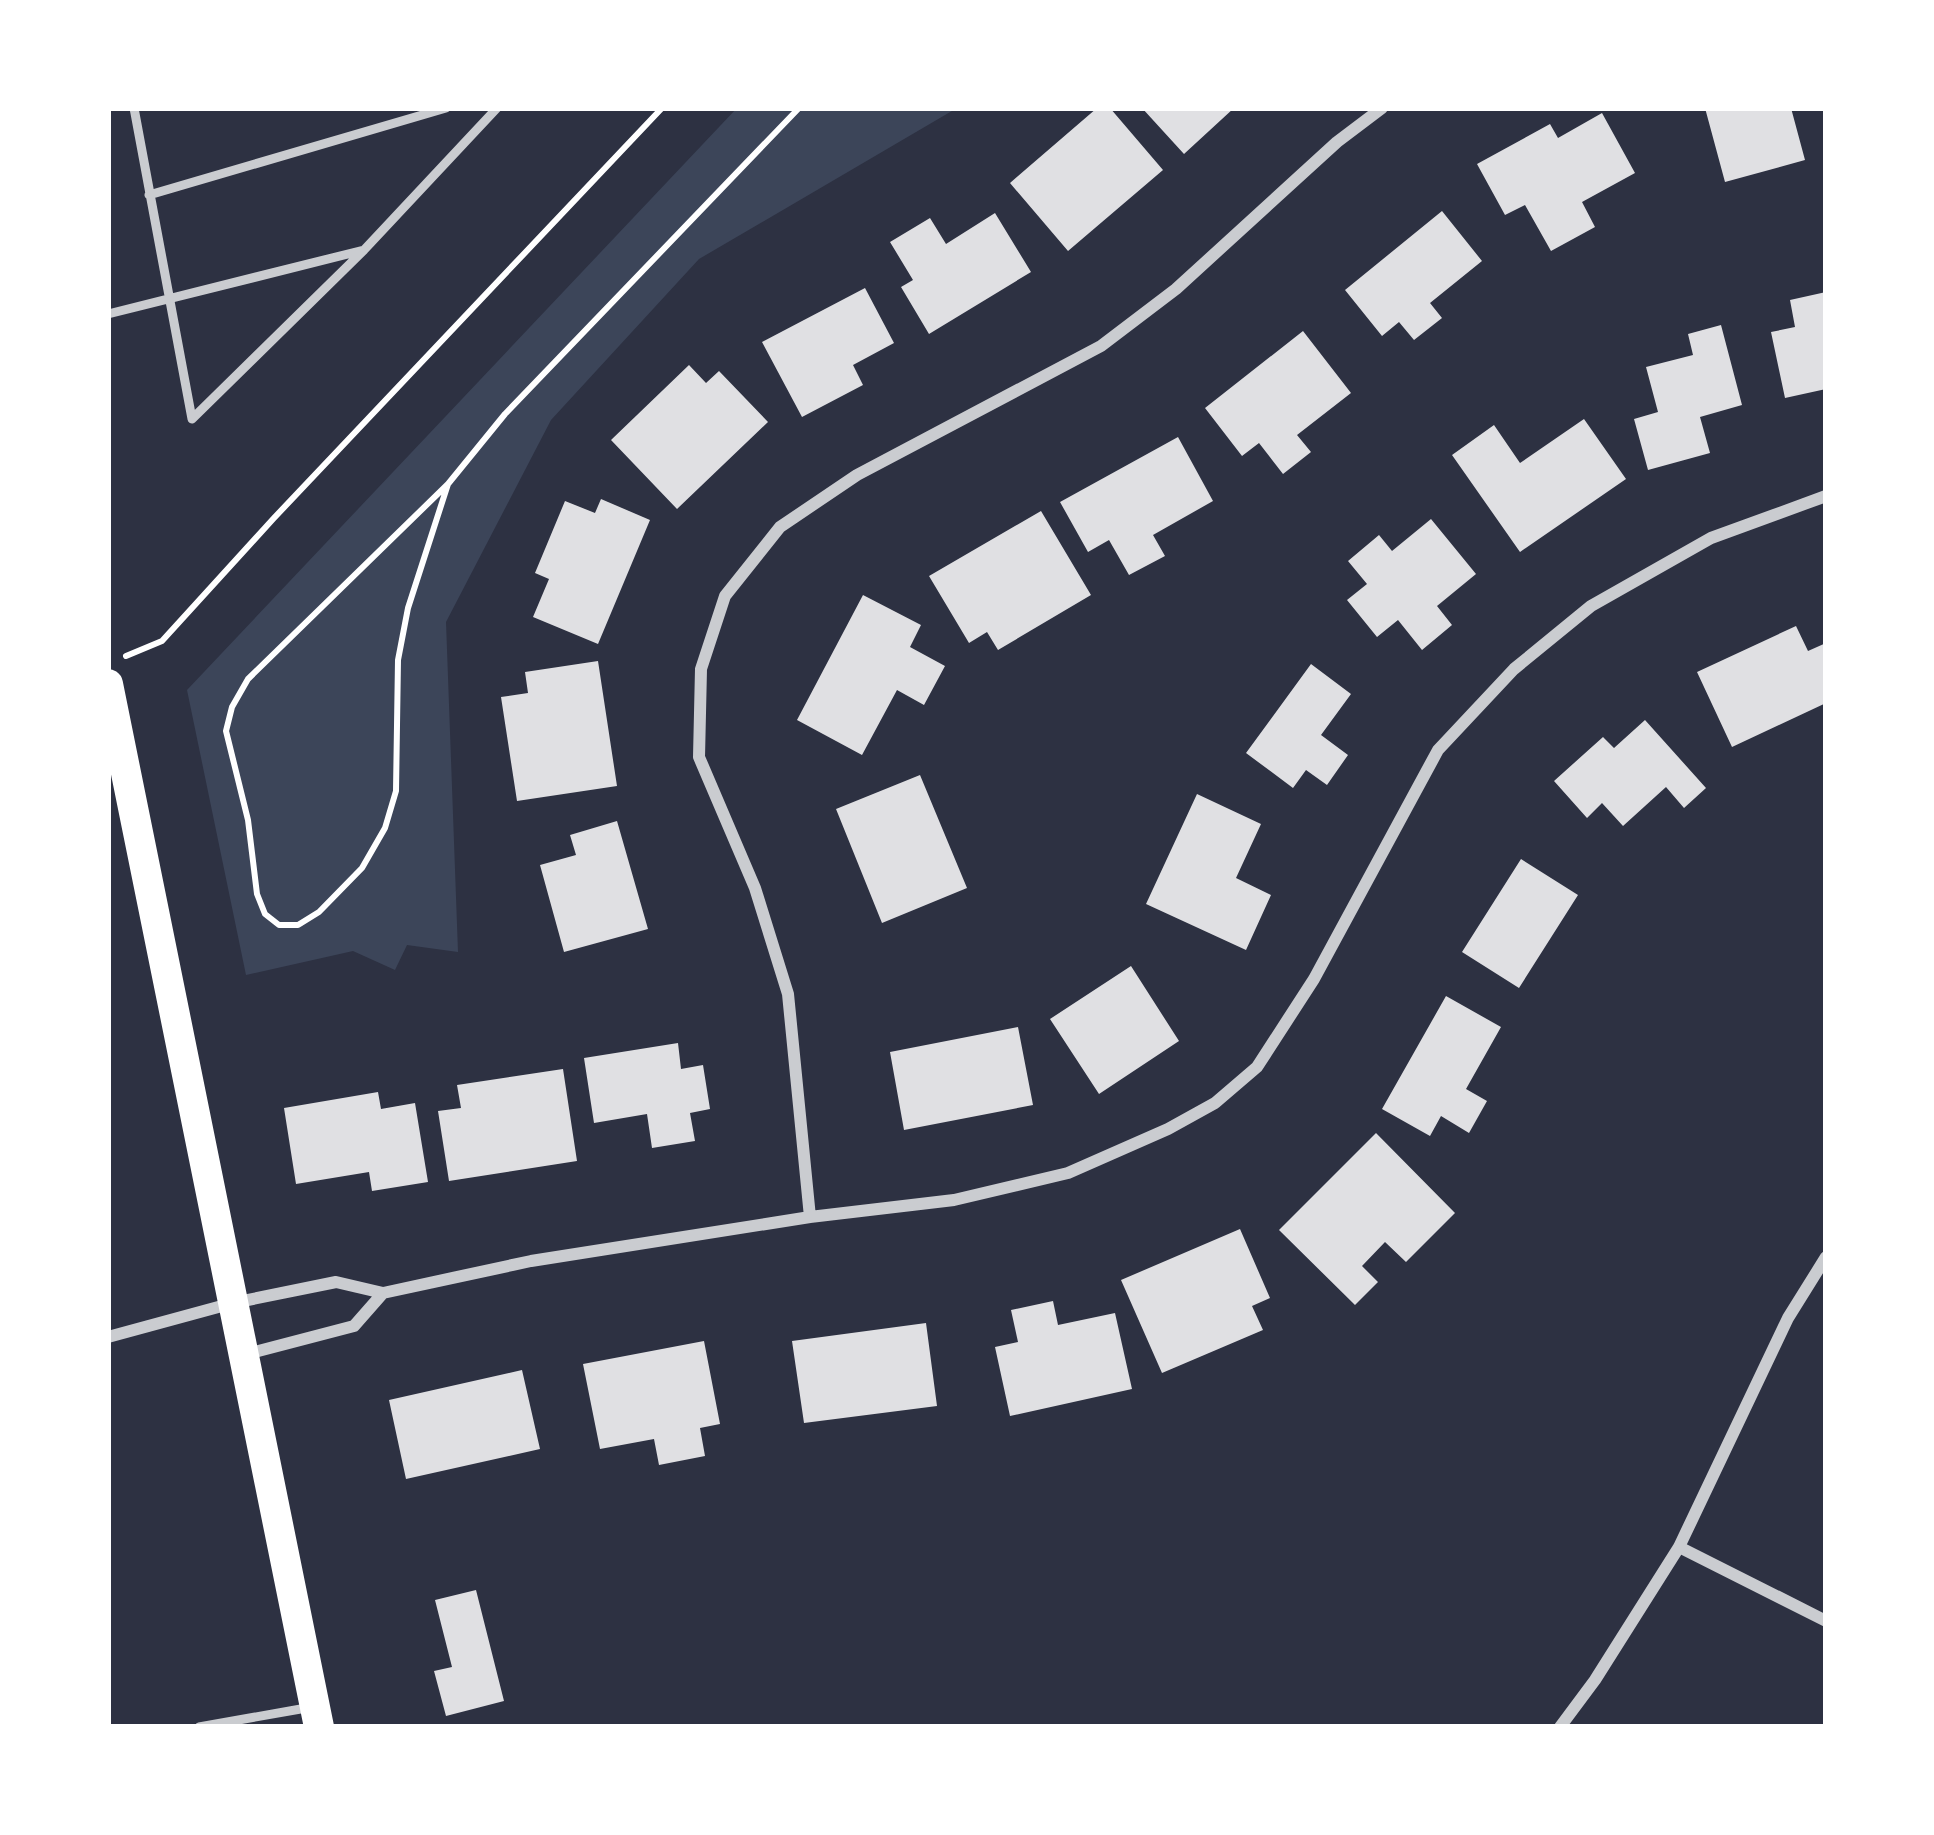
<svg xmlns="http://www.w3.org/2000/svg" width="1934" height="1835" font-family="'Fira Sans',sans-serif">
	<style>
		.green { fill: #3c4559 }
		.building { fill: #e0e0e3 }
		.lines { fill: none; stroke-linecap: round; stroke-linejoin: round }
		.path { stroke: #fff; stroke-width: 6 }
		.service { stroke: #caccd0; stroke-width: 9 }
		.minor { stroke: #caccd0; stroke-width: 12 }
		.primary { stroke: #fff; stroke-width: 30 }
	</style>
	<rect width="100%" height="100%" fill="#2d3142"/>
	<!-- green -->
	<path class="green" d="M737,108H957L699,259L551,420L446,622L458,952L407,945L395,970L353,951L246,975L187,690Z"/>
	<!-- building -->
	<path class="building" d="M1097,108H1110L1163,170L1068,251L1010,183Z
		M1142,108H1234L1184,154Z
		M1705,108H1791L1805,160L1725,182Z
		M1602,113L1635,173L1582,202L1595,227L1551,251L1525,205L1505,215L1477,164L1550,124L1558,138Z
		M1442,211L1482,261L1430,303L1442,318L1414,340L1399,322L1382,336L1345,290Z
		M995,213L1031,272L929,334L901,287L913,280L890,242L930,218L946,244Z
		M865,288L894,343L853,365L863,385L802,417L762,342Z
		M1826,292V389L1785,398L1771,332L1795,327L1790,300Z
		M1721,325L1742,405L1700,417L1710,453L1648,470L1634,419L1658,412L1646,367L1693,355L1688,334Z
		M1303,331L1351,393L1297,435L1311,452L1283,474L1259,443L1242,456L1205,408Z
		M689,365L706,383L719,371L768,422L677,509L611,440Z
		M1584,419L1626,479L1520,552L1452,455L1494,425L1520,463Z
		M1178,437L1213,501L1153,535L1165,556L1129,575L1109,540L1088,552L1060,502Z
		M601,499L650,520L598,644L533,617L549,579L535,573L565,501L595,513Z
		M1041,511L1091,595L998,650L987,632L969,643L929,576Z
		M1431,519L1476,574L1437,606L1452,625L1422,650L1398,620L1377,637L1347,600L1367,584L1348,561L1379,535L1392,551Z
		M863,595L921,625L910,647L945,666L924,705L897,690L862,755L797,720Z
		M1796,626L1808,651L1826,643V703L1732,747L1697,672Z
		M598,661L617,786L517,801L501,697L528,693L525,672Z
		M1311,664L1351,694L1321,735L1348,755L1327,785L1306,770L1293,788L1246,753Z
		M1645,720L1706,788L1684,808L1666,787L1623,826L1602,803L1587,818L1554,781L1603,737L1614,748Z
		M920,775L967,888L882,923L836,809Z
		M1197,794L1261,824L1236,878L1271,895L1246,950L1146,904Z
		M617,821L648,929L564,952L540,865L576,855L570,835Z
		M1521,859L1578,895L1519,988L1462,952Z
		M1131,966L1179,1041L1099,1094L1050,1019Z
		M1446,996L1501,1027L1466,1089L1487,1101L1469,1133L1441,1116L1430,1136L1382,1109Z
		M1018,1027L1033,1105L904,1130L890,1052Z
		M678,1043L681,1069L703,1065L710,1109L690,1113L695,1141L652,1148L647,1114L594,1123L584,1058Z
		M563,1069L577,1161L449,1181L438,1111L461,1108L457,1085Z
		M378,1092L381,1109L415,1103L428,1182L372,1191L369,1172L296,1184L284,1108Z
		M1376,1133L1455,1213L1406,1262L1385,1242L1362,1266L1378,1282L1355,1305L1279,1230Z
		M1240,1229L1270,1298L1252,1306L1263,1330L1162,1373L1121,1280Z
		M1053,1301L1058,1325L1115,1313L1132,1389L1010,1416L995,1347L1018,1342L1011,1310Z
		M926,1323L937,1406L804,1423L792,1341Z
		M704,1341L720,1424L700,1428L705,1456L659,1465L654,1439L600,1449L583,1364Z
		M522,1370L540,1449L406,1479L389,1400Z
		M476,1590L504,1701L446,1716L434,1671L452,1667L435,1600Z"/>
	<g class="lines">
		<!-- path -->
		<path class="path" d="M448,484L408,608L398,660L396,791L385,828L362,868L319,912L298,925H279L265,914L257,894L248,820L226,731L232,707L248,679L448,484L505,414L799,108
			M126,656L162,641L274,518L662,108"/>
		<!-- service -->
		<path class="service" d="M134,108L192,419L364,250
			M149,195L446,108
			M108,314L364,250L497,108
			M199,1727L312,1707"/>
		<!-- minor -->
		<path class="minor" d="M810,1217L788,994L755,888L699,757L701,669L725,596L780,527L857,475L1101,346L1176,289L1337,142L1382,108
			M108,1337L233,1303L336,1282L383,1293L531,1261L810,1217L954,1200L1068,1173L1168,1129L1215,1103L1257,1067L1314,979L1438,750L1514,669L1591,606L1711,538L1826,496
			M247,1354L354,1326L383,1293
			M1679,1547L1826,1621
			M1560,1727L1595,1680L1679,1547L1788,1318L1826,1257"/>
		<!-- primary -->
		<path class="primary" d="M108,684L319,1727"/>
	</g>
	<!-- border -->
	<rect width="1934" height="1835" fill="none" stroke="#ffffff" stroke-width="222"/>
</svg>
